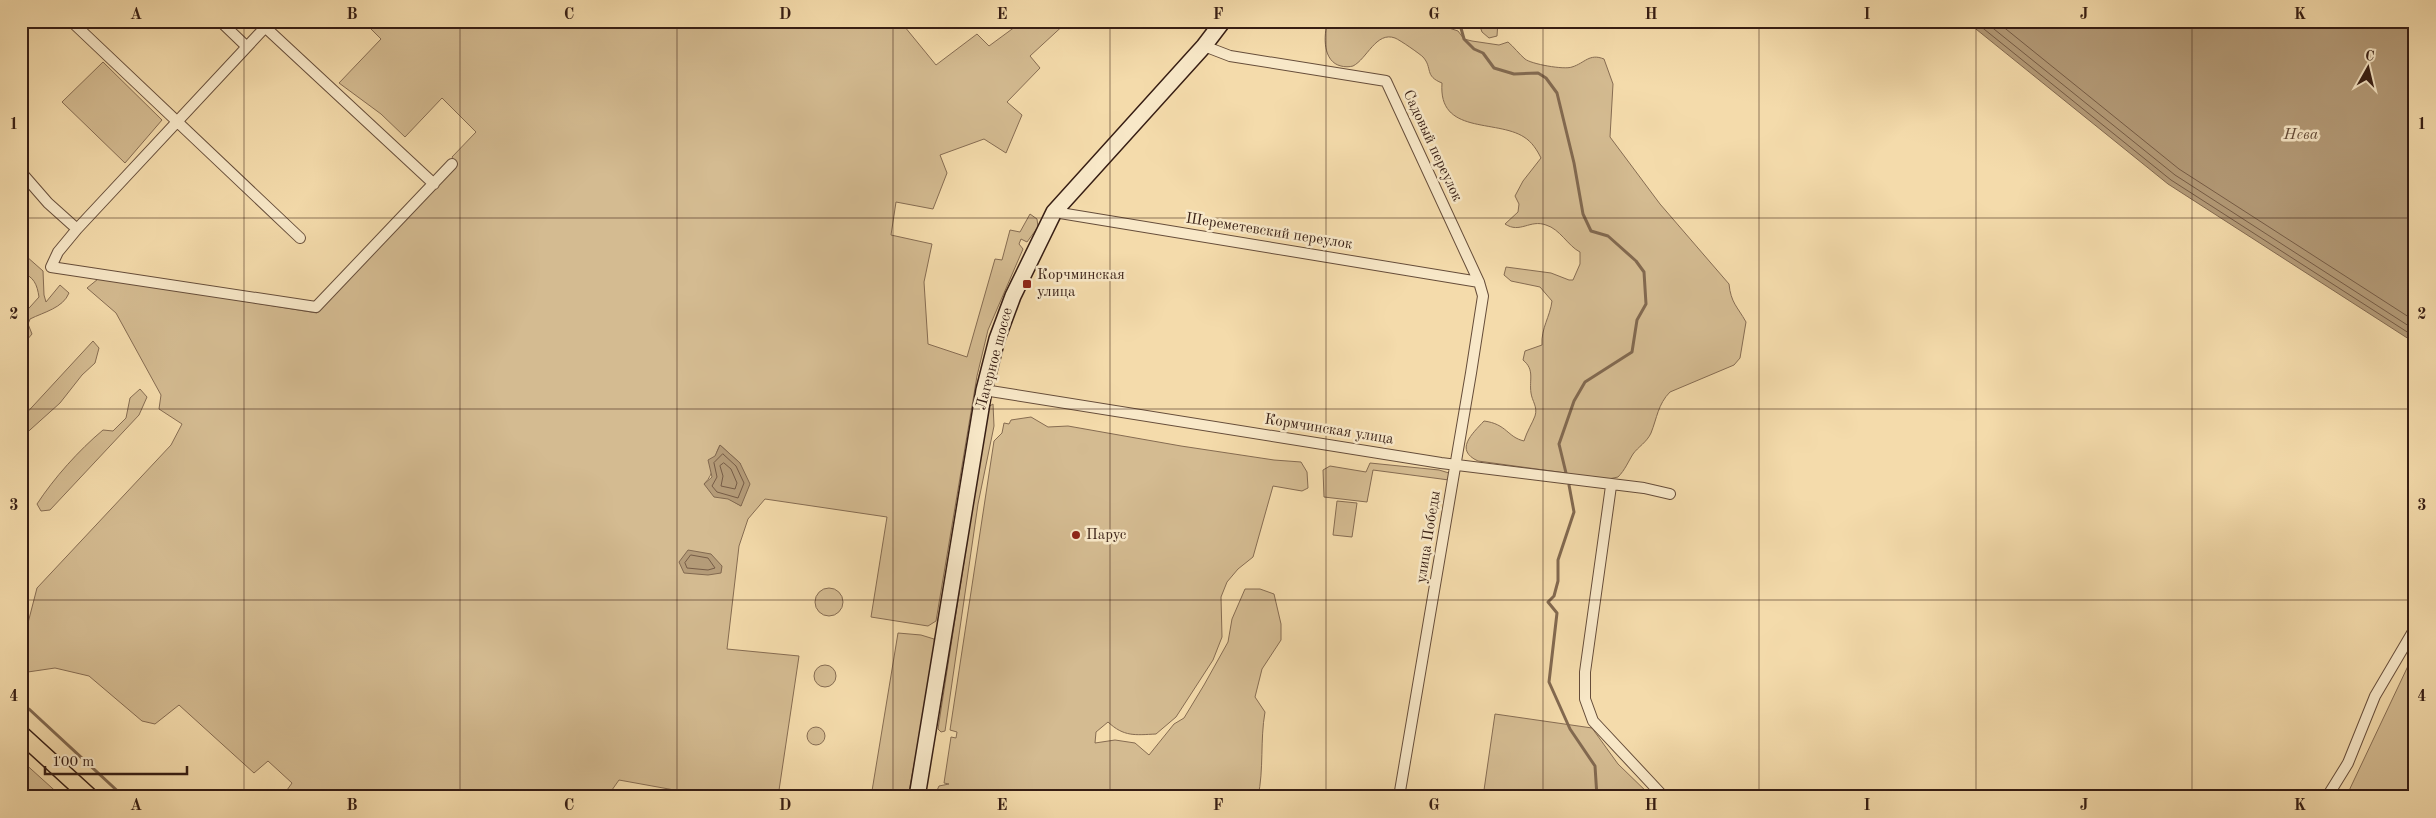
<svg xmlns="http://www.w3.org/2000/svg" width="2436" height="818" font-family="'Old Standard TT',serif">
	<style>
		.green { fill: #d4bb91; stroke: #866c52; fill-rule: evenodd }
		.water { fill: #b49b78; stroke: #826950 }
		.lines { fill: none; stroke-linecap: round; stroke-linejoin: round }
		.shore { stroke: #765c46; stroke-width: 1 }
		.stream { stroke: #826950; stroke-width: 3 }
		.street-casing { stroke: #664d3a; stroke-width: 12 }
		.secondary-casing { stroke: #371e14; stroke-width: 18 }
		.primary-casing { stroke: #371e14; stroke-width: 19 }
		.street { stroke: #f8e8c8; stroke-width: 10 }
		.secondary { stroke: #f8e8c8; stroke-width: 15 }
		.primary { stroke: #f4dbab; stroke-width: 16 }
		.grid { fill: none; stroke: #371e14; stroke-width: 1; stroke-opacity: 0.55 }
		.poi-dot { fill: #8f2418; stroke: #f8e8c8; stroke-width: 2 }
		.labels { text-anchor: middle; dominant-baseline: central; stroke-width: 5; stroke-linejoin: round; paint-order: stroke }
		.street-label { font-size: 15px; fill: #371e14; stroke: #f8e8c8 }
		.poi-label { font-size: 15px; fill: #371e14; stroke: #f8e8c8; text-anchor: start }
		.water-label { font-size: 16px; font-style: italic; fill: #634a37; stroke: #f8e8c8 }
		.neatline { fill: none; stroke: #371e14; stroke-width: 2 }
		.grid-label { font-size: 16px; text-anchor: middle; font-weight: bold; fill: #371e14 }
	</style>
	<rect width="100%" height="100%" fill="#f4dbab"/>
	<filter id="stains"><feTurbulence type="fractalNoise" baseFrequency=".004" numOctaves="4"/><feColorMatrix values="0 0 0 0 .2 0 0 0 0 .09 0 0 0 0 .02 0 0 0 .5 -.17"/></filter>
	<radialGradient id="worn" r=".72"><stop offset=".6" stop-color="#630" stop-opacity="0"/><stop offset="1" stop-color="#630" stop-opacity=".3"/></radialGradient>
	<!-- green -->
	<path class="green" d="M363,21H900L936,65L977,34L989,46L1023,21H1068L1030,56L1040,68L1007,102L1022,115L1006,153L984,139L940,155L947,173L933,209L896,202L891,235L932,244L924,282L928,344L967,357L995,259L1002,260L1010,230L1020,232L1030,214L1037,219L1038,227L1027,242L1021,239L1019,244L1023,249L988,330L977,376L936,621L928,626L871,617L887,517L765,499L748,519L739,546L727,649L799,656L778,797H713L619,780L607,797H282L292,783L268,761L254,773L179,705L155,724L142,721L89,676L55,668L21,673V650L37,588L171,445L182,424L159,409L161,395L116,313L87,288L98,279L114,280L317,313L457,165L452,157L476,132L442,98L405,137L381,114L339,83L381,39ZM720,445L740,463L741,506L704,484C716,473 712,459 720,445Z
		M1328,21H1428L1458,31L1464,39L1472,41L1499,45L1508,42C1514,47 1519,54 1525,59C1531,64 1564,70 1572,67C1585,63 1589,53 1604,59L1613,84L1610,137L1660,204L1729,284C1731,303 1737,306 1746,322L1740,358L1734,365L1670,392C1658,404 1657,418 1651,433C1647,442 1638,447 1633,454C1628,462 1625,470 1618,477C1603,481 1579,481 1566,473L1478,461C1454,450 1472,434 1484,421C1507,424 1507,437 1524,441C1527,431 1532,424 1535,416C1538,407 1532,401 1531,393C1529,379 1535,370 1523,360L1525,351L1542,345C1541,328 1550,317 1552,301L1540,287L1511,281L1504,275L1506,267L1551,273L1569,280H1573L1580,264V252C1568,246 1560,229 1546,225C1530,219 1520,234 1505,224L1518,212L1519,204L1515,196L1523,181L1541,158C1537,150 1532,142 1524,137C1496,119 1438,135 1442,83C1424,76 1433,68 1423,57C1420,54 1400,40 1395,38C1376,31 1367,59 1353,66C1350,67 1344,67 1341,66C1323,62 1323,36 1328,21Z
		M1478,21H1498L1497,36L1489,38L1482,32Z
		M103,62L162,120L125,163L62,102Z
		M26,256L43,271L44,295L46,302L60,285L69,293C63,308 44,312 30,319L28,324L32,334L21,347V317L39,297C37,284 34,277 21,272V258Z
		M93,341L99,348L95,363L82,375L60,403L21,438V419Z
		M140,389L147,397L139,415L50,510L41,511L37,504C54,478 79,450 103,430L113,431L126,418L130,398Z
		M993,404L994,426L978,504L945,731L941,732L938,729L988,407Z
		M1031,417L1048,427L1068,426L1181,446L1274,460L1301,462L1307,472L1308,488L1302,491L1273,486L1253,557L1238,569L1227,582L1221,597L1222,637L1213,660L1176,717L1156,734C1135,735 1124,737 1108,722L1096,732L1095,743L1115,740L1135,743L1149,755L1174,724L1184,718L1204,685L1228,642L1232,619L1245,589H1260L1274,594L1281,624V640L1262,669L1255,697L1265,712C1260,740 1264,769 1258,797H934L939,786L949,784L944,783L951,737L956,738L957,732L950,730L994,441L1002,433L1004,423L1009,424L1011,420Z
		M1370,463L1439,470L1449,473V480L1373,470L1367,502L1324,497L1323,470L1330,466L1366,472Z
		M1337,501L1357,503L1352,537L1333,535Z
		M815 602a14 14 0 1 1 28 0a14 14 0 1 1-28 0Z
		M898,633L921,635L934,639L936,647L908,797H871Z
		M814 676a11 11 0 1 1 22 0a11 11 0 1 1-22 0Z
		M2408,666L2415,671V797H2346Z
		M1495,714L1592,728L1618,764L1652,797H1483Z
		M807 736a9 9 0 1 1 18 0a9 9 0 1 1-18 0Z
		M21,760L62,797H21Z"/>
	<!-- water -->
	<path class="water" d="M1966,21H2415V343L2168,184Z
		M720,445L740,463L750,484L741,506L728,499L714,497L704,484L712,477L708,460L715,456Z
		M688,550L711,554L722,566L721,573L708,575L684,573L679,562Z"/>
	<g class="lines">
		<!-- shore -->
		<path class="shore" d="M1974,21L2171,180L2415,337
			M1984,21L2175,175L2415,330
			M1996,21L2179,169L2415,321
			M723,454L736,466L744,483L738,498L717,492L712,486L717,477L714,463Z
			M724,463L731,469L737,483L735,489L721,486L723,476L720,466Z
			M691,555L708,558L715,568L708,570L687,568L685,563Z"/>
		<!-- stream -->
		<path class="stream" d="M1459,21L1464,39L1474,49L1483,53L1494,68L1514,74L1538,73L1546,78L1557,93L1574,163L1583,214L1591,231L1608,236L1636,261L1644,272L1646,304L1637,320L1632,352L1585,382L1574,401L1559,444L1566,473
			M1569,485L1574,512L1558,560V581L1554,596L1548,602L1557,613L1549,682L1570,729L1595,766L1597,797
			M29,709L124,797"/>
		<defs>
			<path id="street" d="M71,21L300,238
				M220,21L246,46
				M271,21L77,229L58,252L51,267L316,307L452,164
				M265,27L434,184
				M1204,46L1230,56L1386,81L1479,282L1483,296L1471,373L1399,797
				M21,172L48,203L77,229
				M1054,212L1479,282
				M984,390L1441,463L1644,488L1670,494
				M1611,486L1585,672V699L1593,721L1664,797
				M2327,797L2348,763L2375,696L2415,628"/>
			<path id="secondary" d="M917,797L984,390L997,339L1013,296L1054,212L1204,46L1223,21"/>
			<path id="primary" d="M21,734L90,797"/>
		</defs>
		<!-- street casing -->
		<use href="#street" class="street-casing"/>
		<!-- secondary casing -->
		<use href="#secondary" class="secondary-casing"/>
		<!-- primary casing -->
		<use href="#primary" class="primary-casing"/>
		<!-- street -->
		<use href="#street" class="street"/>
		<!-- secondary -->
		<use href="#secondary" class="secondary"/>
		<!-- primary -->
		<use href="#primary" class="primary"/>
	</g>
	<!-- grid -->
	<path class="grid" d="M244,21V797M460,21V797M677,21V797M893,21V797M1110,21V797M1326,21V797M1543,21V797M1759,21V797M1976,21V797M2192,21V797M21,218H2415M21,409H2415M21,600H2415"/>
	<!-- markers -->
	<g class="poi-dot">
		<rect x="1022" y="279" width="10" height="10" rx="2.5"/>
		<circle cx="1076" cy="535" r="5"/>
	</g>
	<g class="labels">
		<!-- street labels -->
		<g class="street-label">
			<text transform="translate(1432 146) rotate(65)">Садовый переулок</text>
			<text transform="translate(1269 232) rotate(9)">Шереметевский переулок</text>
			<text transform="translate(995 359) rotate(-75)">Лагерное шоссе</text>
			<text transform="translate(1329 430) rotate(9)">Кормчинская улица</text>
			<text transform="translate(1429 537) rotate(-81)">улица Победы</text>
		</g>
		<!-- poi labels -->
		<g class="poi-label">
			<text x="1037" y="275">Корчминская<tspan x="1037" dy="17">улица</tspan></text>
			<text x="1086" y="535">Парус</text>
		</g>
		<!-- water labels -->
		<g class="water-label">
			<text x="2301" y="135">Нева</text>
		</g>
	</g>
	<!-- margin -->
	<rect width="2436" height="818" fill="none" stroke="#f4dbab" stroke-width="55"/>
	<!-- north arrow -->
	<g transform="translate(2368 68) rotate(8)" stroke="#f8e8c8" stroke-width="4" paint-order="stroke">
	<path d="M0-4L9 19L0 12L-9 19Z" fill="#371e14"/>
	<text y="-8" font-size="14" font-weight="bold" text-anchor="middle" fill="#371e14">С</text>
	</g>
	<!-- scale -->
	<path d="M45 766v8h142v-8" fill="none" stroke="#371e14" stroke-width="2.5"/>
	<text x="52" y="766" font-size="15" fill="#371e14" stroke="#f8e8c8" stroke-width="4" paint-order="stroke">100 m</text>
	<rect x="28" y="28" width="2380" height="762" class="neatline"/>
	<g class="grid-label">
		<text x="136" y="19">A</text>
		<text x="352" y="19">B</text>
		<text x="569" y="19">C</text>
		<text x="785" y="19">D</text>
		<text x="1002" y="19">E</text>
		<text x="1218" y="19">F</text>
		<text x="1434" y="19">G</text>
		<text x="1651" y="19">H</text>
		<text x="1867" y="19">I</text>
		<text x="2084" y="19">J</text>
		<text x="2300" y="19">K</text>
		<text x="14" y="129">1</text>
		<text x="2422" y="129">1</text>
		<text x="14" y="319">2</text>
		<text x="2422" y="319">2</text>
		<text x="14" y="510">3</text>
		<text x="2422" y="510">3</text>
		<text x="14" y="701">4</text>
		<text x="2422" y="701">4</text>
		<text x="136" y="810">A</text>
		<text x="352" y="810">B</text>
		<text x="569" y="810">C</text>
		<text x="785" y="810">D</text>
		<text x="1002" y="810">E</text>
		<text x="1218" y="810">F</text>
		<text x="1434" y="810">G</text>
		<text x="1651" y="810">H</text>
		<text x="1867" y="810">I</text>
		<text x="2084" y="810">J</text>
		<text x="2300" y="810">K</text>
	</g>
	<rect width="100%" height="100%" filter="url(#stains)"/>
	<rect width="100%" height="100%" fill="url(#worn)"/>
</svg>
